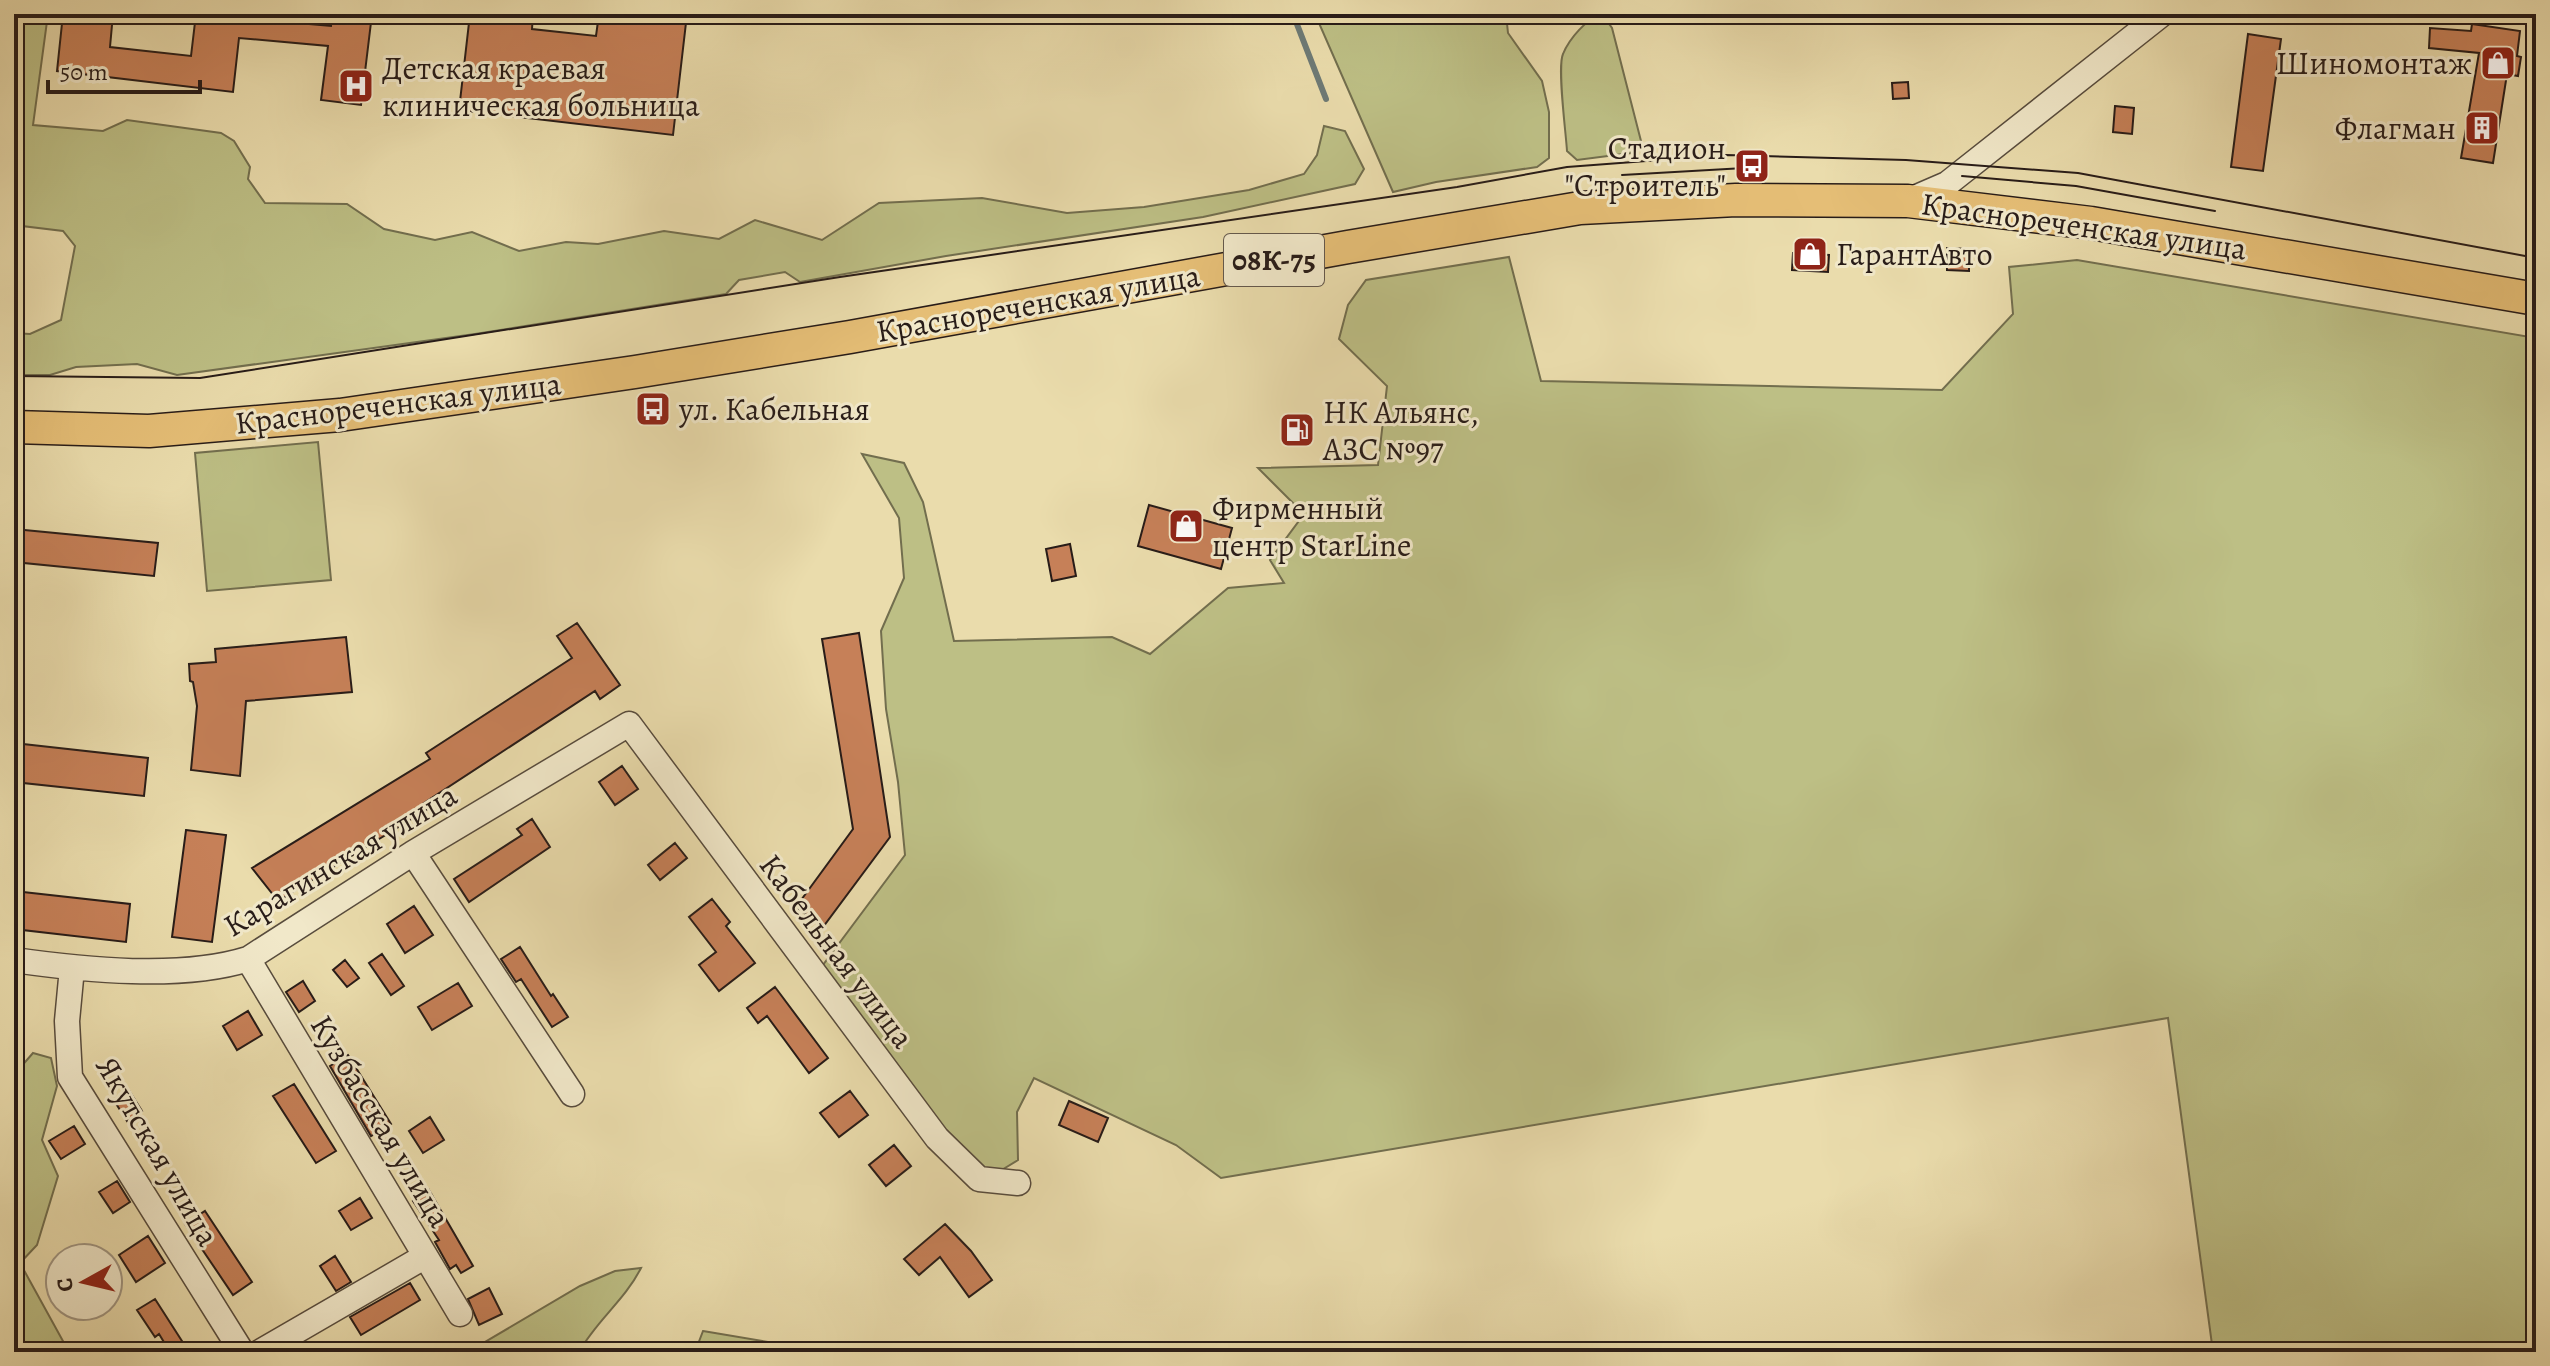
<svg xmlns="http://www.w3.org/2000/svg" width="2550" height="1366" font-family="Alegreya,serif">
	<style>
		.green { fill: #bdbf85; stroke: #726e4e; stroke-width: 2 }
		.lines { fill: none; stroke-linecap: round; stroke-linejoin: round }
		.stream { stroke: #6d7a76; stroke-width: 6 }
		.building { fill: #c68058; stroke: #281c18; stroke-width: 2 }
		.minor-casing { stroke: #584c3d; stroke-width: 27 }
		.major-casing { stroke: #281c18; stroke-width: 35 }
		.minor { stroke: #f1e8c9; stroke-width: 24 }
		.major { stroke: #e5be76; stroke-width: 32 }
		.tram { stroke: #281c18; stroke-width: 2 }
		.labels { text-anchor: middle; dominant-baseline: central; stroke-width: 6; stroke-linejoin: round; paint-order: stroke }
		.shield { fill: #f1e8c9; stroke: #64594d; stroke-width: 2 }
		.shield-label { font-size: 30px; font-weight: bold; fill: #281c18 }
		.poi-label { font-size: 32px; fill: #281c18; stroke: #f1e8c9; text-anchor: start }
		.street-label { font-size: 32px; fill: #281c18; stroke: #f1e8c9 }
	</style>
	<rect width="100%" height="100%" fill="#eadcac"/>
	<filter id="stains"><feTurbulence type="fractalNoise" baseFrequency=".0025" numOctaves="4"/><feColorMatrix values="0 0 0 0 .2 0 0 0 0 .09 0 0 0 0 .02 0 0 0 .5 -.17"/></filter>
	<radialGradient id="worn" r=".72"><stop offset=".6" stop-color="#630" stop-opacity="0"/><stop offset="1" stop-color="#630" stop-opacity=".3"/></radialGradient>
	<!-- green -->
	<path class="green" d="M14,14H48L33,125L103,131L127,120L221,133L234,141L250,167L248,179L265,203L347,204L384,229L435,240L472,232L519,251L566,242L598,244L664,231L719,239L755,220L822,240L879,203L982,198L1067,213L1144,207L1249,190L1304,174L1317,155L1324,126L1345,131L1364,169L1355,184L1203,217L946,256L800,282L785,272L739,280L726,294L475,334L177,375L137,364L76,367L50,375H14V333L30,334L61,320L75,246L63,231L14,225Z
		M1315,14H1506L1508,33L1542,81L1549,112V158L1537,167L1436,182L1393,192Z
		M1602,14L1612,28L1641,141L1631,153L1577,160L1567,151C1566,133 1557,67 1563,54C1569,39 1587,18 1602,14Z
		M1509,257L1541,381L1942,390L2013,314L2009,267L2077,260L2536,338V1352H2213L2168,1018L1221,1178L1176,1145L1034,1078L1017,1112L1018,1160L1000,1171L980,1168L939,1130L820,969L905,855L898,782L886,709L881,631L904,578L899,518L862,454L904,463L923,502L954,641L1112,637L1150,654L1228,588L1284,583L1270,560L1304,514L1258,468L1378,465L1387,386L1339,339L1348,305L1366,280Z
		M318,442L331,580L207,591L195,453Z
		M33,1053L51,1058L57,1086L42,1140L58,1176L37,1245L20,1263L69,1352H14V1083L19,1069Z
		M641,1268C625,1300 596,1321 579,1352H468L580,1286L615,1271Z
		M703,1331L798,1347L815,1352H695Z"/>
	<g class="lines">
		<!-- stream -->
		<path class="stream" d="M1293,14L1326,99"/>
	</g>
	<!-- building -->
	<path class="building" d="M63,14H113L110,47L191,56L196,14H242L241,18L331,26L332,14H372L361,105L321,100L328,46L239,38L233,92L57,71Z
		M470,14H533L532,29L596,36L599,14H687L673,135L459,110Z
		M2472,24L2520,31L2517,56L2521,57L2518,76L2507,74L2493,163L2461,158L2479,53L2429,48L2430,28L2471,31Z
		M2248,34L2281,39L2263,171L2231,167Z
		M1908,82L1909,98L1893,99L1892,83Z
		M2115,106L2134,108L2132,134L2113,132Z
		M1947,248L1969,249V271L1947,270Z
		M1793,253L1829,255L1828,272L1792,270Z
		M1303,417L1306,438L1286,440L1283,420Z
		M1149,505L1232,528L1221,569L1138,546Z
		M14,529L158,543L154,576L14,562Z
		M1070,544L1076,576L1052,581L1046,549Z
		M577,623L620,685L600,699L595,691L424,803L428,809L278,901L252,868L430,759L426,753L572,658L557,636Z
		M859,633L890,837L823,927L796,907L853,829L822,639Z
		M346,637L352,692L246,701L240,776L191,770L197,706L193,682L190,681L189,664L216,662L215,649Z
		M14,743L148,758L144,796L14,782Z
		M622,766L638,789L615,805L599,782Z
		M532,819L550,847L469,902L454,879L522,835L517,829Z
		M186,830L226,835L212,942L172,937Z
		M675,843L687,858L660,880L648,865Z
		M14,891L130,904L126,942L14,929Z
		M712,899L730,922L726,926L755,963L719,991L699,965L716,952L689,917Z
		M414,906L433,935L405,953L387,924Z
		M520,947L551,996L553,994L568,1017L552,1027L521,979L516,982L501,959Z
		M382,954L404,986L391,995L369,963Z
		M345,960L359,978L347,987L333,970Z
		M303,981L315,1001L299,1012L286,992Z
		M458,983L472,1006L432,1030L418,1007Z
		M775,987L828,1058L809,1073L767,1016L758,1023L747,1008Z
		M248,1011L262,1035L237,1050L223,1026Z
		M348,1055L391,1124L371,1136L330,1066Z
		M294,1084L336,1151L316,1163L273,1096Z
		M850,1091L868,1115L839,1137L820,1113Z
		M130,1092L142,1111L127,1121L115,1102Z
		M1069,1101L1108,1118L1098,1142L1059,1125Z
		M430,1117L444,1140L423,1153L409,1131Z
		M74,1126L85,1144L61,1159L49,1141Z
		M894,1145L911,1166L886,1186L869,1165Z
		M117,1181L130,1202L113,1213L99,1192Z
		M429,1190L473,1266L461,1273L456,1265L450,1269L435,1242L439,1240L413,1201Z
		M360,1198L372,1218L351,1230L339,1211Z
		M205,1211L252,1282L233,1295L185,1224Z
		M945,1224L971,1251L992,1280L969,1297L940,1257L919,1275L904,1259Z
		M148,1236L165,1263L136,1282L119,1255Z
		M335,1256L351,1282L336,1291L320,1266Z
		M410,1283L420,1300L361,1335L350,1317Z
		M489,1288L502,1314L479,1325L468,1299Z
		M155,1299L189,1352H170L159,1334L155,1337L137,1310Z"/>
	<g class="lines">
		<defs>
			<path id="minor" d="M1910,200L1947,184L2162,14
				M413,853L572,1094
				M248,959L460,1314
				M14,960C84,970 181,980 248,959L413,853L629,724L937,1138L979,1179L1018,1183
				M72,968L67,1021L70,1077L242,1352
				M260,1352L424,1257"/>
			<path id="major" d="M14,427L149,431L340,415L635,372L850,337L1348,247L1580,208L1736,200L1908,201L2091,223L2536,299"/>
		</defs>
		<!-- minor casing -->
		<use href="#minor" class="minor-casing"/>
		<!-- major casing -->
		<use href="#major" class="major-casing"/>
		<!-- minor -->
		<use href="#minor" class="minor"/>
		<!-- major -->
		<use href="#major" class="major"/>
		<!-- tram -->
		<path class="tram" d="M1622,175L1762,167
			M1962,176L2076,186L2215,211
			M14,376L200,378L840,277L1457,187L1567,167L1726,155L1906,160L2078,173L2536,258"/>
	</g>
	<!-- icons -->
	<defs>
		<symbol id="shop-square" viewBox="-11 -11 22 22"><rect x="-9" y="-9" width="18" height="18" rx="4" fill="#8f2418" stroke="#f1e8c9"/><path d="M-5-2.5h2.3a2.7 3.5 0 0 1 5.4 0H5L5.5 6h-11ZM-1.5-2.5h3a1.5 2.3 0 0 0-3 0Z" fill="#fff"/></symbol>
		<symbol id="hospital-square" viewBox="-11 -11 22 22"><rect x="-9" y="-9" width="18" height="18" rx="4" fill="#8f2418" stroke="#f1e8c9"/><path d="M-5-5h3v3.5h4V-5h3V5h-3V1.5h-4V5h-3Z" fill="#fff"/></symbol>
		<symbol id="building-square" viewBox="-11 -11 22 22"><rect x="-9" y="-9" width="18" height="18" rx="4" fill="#8f2418" stroke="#f1e8c9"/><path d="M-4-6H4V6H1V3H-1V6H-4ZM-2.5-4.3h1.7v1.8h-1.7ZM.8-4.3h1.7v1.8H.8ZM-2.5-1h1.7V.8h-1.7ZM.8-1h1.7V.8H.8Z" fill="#fff"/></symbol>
		<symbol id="bus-square" viewBox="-11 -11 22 22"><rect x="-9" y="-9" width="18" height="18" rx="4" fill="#8f2418" stroke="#f1e8c9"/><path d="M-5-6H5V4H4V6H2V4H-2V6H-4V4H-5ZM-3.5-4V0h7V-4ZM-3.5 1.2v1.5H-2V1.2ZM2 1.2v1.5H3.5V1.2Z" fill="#fff"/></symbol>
		<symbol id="fuel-square" viewBox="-11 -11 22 22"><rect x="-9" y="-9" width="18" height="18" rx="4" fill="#8f2418" stroke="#f1e8c9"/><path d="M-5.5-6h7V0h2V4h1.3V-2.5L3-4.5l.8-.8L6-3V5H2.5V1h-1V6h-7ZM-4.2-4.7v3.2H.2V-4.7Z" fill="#fff"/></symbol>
	</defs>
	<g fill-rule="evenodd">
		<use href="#shop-square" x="2478" y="43" width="40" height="40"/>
		<use href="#hospital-square" x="336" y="66" width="40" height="40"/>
		<use href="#building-square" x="2462" y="108" width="40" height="40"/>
		<use href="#bus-square" x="1732" y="146" width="40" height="40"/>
		<use href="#shop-square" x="1790" y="234" width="40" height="40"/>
		<use href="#bus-square" x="633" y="389" width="40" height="40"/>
		<use href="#fuel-square" x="1277" y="410" width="40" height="40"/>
		<use href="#shop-square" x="1166" y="506" width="40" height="40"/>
	</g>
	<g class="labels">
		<!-- shield labels -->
		<rect class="shield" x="1224" y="234" width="100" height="52" rx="6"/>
		<g class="shield-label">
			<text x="1274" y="260">08К-75</text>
		</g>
		<!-- poi labels -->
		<g class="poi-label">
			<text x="2472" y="63" text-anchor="end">Шиномонтаж</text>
			<text x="382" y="68">Детская краевая<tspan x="382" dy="37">клиническая больница</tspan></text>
			<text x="2456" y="128" text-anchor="end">Флагман</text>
			<text x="1726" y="148" text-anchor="end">Стадион<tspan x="1726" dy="37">"Строитель"</tspan></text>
			<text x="1836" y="254">ГарантАвто</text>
			<text x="679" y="409">ул. Кабельная</text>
			<text x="1323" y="412">НК Альянс,<tspan x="1323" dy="37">АЗС №97</tspan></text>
			<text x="1212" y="508">Фирменный<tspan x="1212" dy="37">центр StarLine</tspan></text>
		</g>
		<!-- street labels -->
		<g class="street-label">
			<text transform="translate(2084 226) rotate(8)">Краснореченская улица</text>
			<text transform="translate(1038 303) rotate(-10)">Краснореченская улица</text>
			<text transform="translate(398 403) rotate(-7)">Краснореченская улица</text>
			<text transform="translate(340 860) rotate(-31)">Карагинская улица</text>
			<text transform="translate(837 951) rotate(53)">Кабельная улица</text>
			<text transform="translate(381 1121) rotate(59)">Кузбасская улица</text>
			<text transform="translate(158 1151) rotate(60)">Якутская улица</text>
		</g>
	</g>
	<!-- margin -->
	<rect width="2550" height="1366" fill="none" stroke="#eadcac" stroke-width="48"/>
	<rect x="16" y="16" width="2518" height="1334" fill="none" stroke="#281c18" stroke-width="4"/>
	<rect x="24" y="24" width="2502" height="1318" fill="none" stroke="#281c18" stroke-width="2"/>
	<!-- north arrow -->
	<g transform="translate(84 1282) rotate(262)"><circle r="38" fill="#f1e8c9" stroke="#a19682" stroke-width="2"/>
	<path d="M0-6L14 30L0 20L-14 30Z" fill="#8f2418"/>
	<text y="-12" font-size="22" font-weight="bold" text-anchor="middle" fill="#281c18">С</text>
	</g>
	<!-- scale -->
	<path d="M48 80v12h152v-12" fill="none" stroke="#281c18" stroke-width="4"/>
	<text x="60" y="80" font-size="24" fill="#281c18" stroke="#f1e8c9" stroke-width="6" paint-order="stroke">50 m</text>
	<rect width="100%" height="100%" filter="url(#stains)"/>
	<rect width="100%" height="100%" fill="url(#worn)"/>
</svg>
